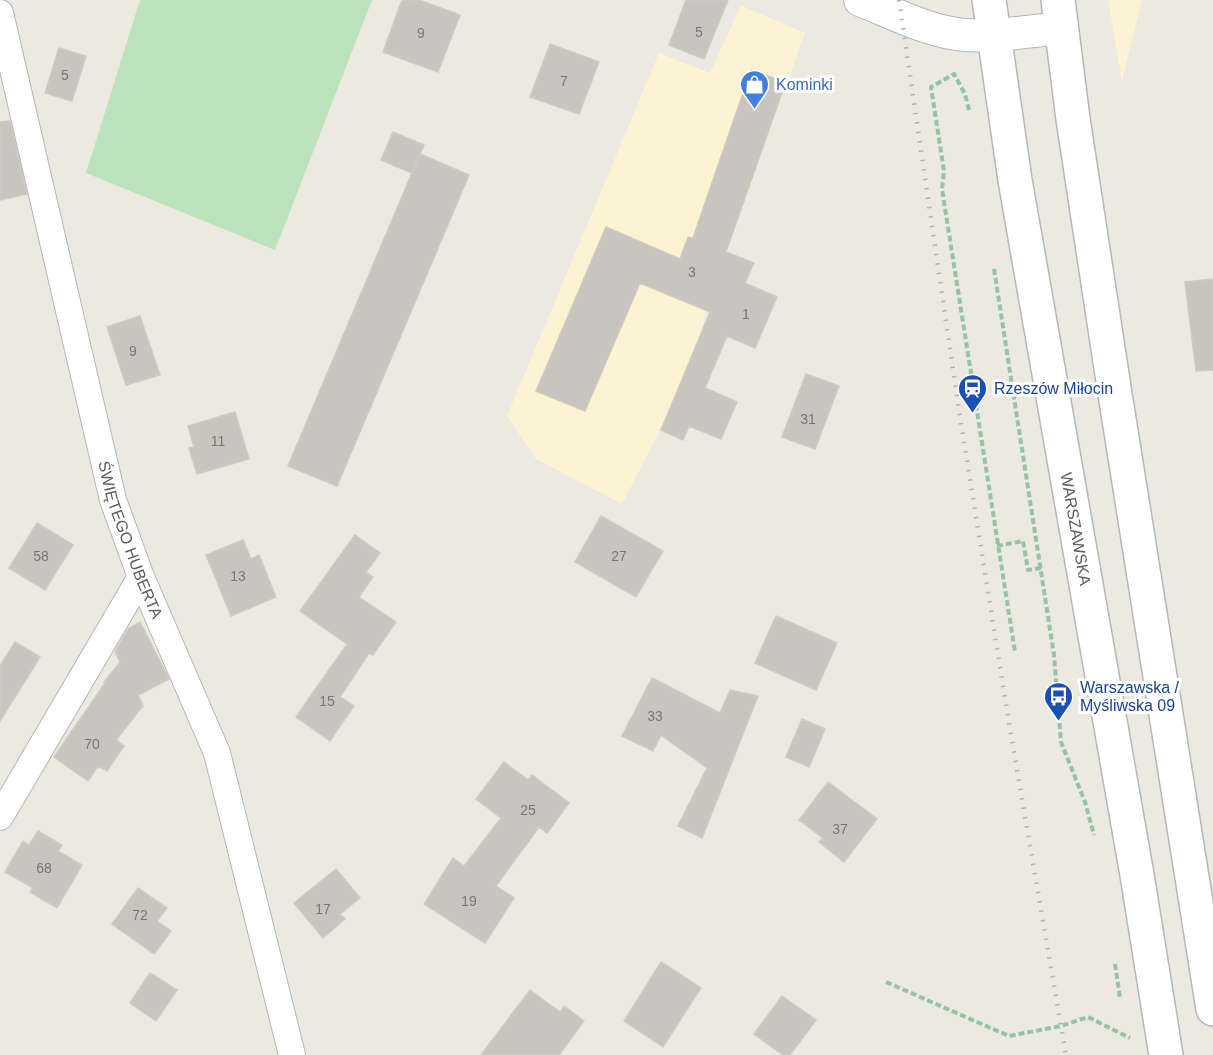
<svg xmlns="http://www.w3.org/2000/svg" width="1213" height="1055" font-family="Arial,sans-serif">
	<style>
		.commercial { fill: #fcf3d4 }
		.green { fill: #bce3bc }
		.building { fill: #c8c5bf; stroke: #d0cabf; stroke-width: 1.5 }
		.lines { fill: none; stroke-linecap: round; stroke-linejoin: round }
		.minor-casing { stroke: #b3b6ba; stroke-width: 28 }
		.tertiary-casing { stroke: #b3b6ba; stroke-width: 34 }
		.secondary-casing { stroke: #b4b7bc; stroke-width: 36 }
		.path { stroke: #96c3a3; stroke-width: 4; stroke-dasharray: 6 3; stroke-linecap: butt }
		.minor { stroke: #fff; stroke-width: 26 }
		.tertiary { stroke: #fff; stroke-width: 32 }
		.secondary { stroke: #fff; stroke-width: 33 }
		.rail { stroke: #b1b2b2; stroke-width: 4.5; stroke-dasharray: 1.5 8; stroke-linecap: butt }
		.labels { text-anchor: middle; dominant-baseline: central; stroke-width: 6; stroke-linejoin: round; paint-order: stroke }
		.number-label { font-size: 14px; fill: #757678 }
		.shop-label { font-size: 16px; fill: #366cbe; stroke: #fff; text-anchor: start }
		.transit-label { font-size: 16px; fill: #164399; stroke: #fff; text-anchor: start }
		.street-label { font-size: 16px; fill: #595c61; stroke: #fff }
	</style>
	<rect width="100%" height="100%" fill="#ebe9e0"/>
	<!-- commercial -->
	<path class="commercial" d="M1108,0H1142L1122,81Z
		M741,6L805,33L737,224L714,283L697,346L667,417L622,504L536,459L507,416L659,53L710,73Z"/>
	<!-- green -->
	<path class="green" d="M140,0H372L275,250L86,173Z"/>
	<!-- building -->
	<path class="building" d="M402,0H419L460,15L438,72L383,52Z
		M686,0H728L704,59L669,45Z
		M550,44L599,62L579,114L530,97Z
		M59,48L86,56L72,101L45,93Z
		M751,70L786,82L726,252L754,263L745,283L777,297L755,348L727,336L705,388L737,402L721,439L689,426L683,440L661,430L710,312L640,283L585,411L536,391L606,227L680,259L688,237L693,238Z
		M10,121L27,194L0,200V122Z
		M393,132L424,145L412,173L381,160Z
		M420,154L469,175L337,486L288,466Z
		M1213,279V370L1196,371L1185,282Z
		M140,316L160,375L126,385L107,327Z
		M806,374L839,386L815,449L782,437Z
		M235,412L249,459L197,474L189,448L194,447L188,426Z
		M601,516L663,551L636,597L575,562Z
		M37,523L73,545L45,590L9,568Z
		M355,535L380,553L366,572L373,577L359,597L396,622L373,655L369,653L340,697L354,706L330,741L296,717L347,644L300,611Z
		M243,540L251,559L259,555L276,597L231,616L206,555Z
		M776,616L837,643L816,690L755,663Z
		M140,622L169,679L138,695L143,706L116,740L124,746L107,771L98,766L88,781L54,757L105,683L104,682L120,662L115,652L128,629Z
		M15,642L40,657L0,721V666Z
		M652,678L720,713L730,690L758,696L702,838L678,826L707,768L661,735L653,751L622,736Z
		M802,719L825,729L809,767L786,757Z
		M504,762L528,780L532,775L569,803L547,833L539,827L496,886L514,898L485,943L424,904L453,858L464,866L501,818L476,799Z
		M828,782L877,819L844,862L819,842L823,838L799,820Z
		M38,831L62,845L58,851L82,865L57,908L30,892L33,888L5,872L23,841L29,845Z
		M336,869L360,898L340,914L345,919L323,938L294,903Z
		M138,888L167,908L157,921L171,931L154,954L112,924Z
		M661,962L701,988L663,1047L624,1021Z
		M150,973L177,990L156,1021L130,1003Z
		M530,990L560,1012L564,1006L584,1021L559,1055H481Z
		M782,996L816,1020L790,1055H783L754,1034Z"/>
	<g class="lines">
		<defs>
			<g id="minor">
				<path id="s1" d="M0,13L113,500L141,577L217,753L292,1055"/>
				<path d="M0,817L141,577"/>
			</g>
			<path id="tertiary" d="M860,0C893,13 929,32 965,35C997,37 1030,31 1062,28"/>
			<g id="secondary">
				<path id="s2" d="M989,0L1015,180L1137,875L1166,1055"/>
				<path d="M1058,0L1073,119L1115,394L1213,1009"/>
			</g>
		</defs>
		<!-- minor casing -->
		<use href="#minor" class="minor-casing"/>
		<!-- tertiary casing -->
		<use href="#tertiary" class="tertiary-casing"/>
		<!-- secondary casing -->
		<use href="#secondary" class="secondary-casing"/>
		<!-- path -->
		<path class="path" d="M969,110L965,94L954,74L931,87L944,171L942,189L1015,652
			M994,269L1054,655L1061,742L1085,802L1094,835
			M997,546L1023,541L1028,570L1041,568
			M1115,964L1120,998
			M886,982L1009,1036L1061,1026L1088,1017L1130,1038"/>
		<!-- minor -->
		<use href="#minor" class="minor"/>
		<!-- tertiary -->
		<use href="#tertiary" class="tertiary"/>
		<!-- secondary -->
		<use href="#secondary" class="secondary"/>
		<!-- rail -->
		<path class="rail" d="M899,0L960,417L1010,729L1066,1055"/>
	</g>
	<!-- icons -->
	<defs>
		<symbol id="shop-pin" viewBox="-11 -11 22 30"><path d="M0 17L-7.5 6A9.5 9.5 0 1 1 7.5 6Z" fill="#3f7fe0" stroke="#fff"/><path d="M-5-2.5h2.3a2.7 3.5 0 0 1 5.4 0H5L5.5 6h-11ZM-1.5-2.5h3a1.5 2.3 0 0 0-3 0Z" fill="#fff"/></symbol>
		<symbol id="station-pin" viewBox="-11 -11 22 30"><path d="M0 17L-7.5 6A9.5 9.5 0 1 1 7.5 6Z" fill="#1a4fb4" stroke="#fff"/><path d="M-3-6H3Q5-6 5-4V2Q5 4 3 4L4.5 6H3L1.5 4h-3L-3 6H-4.5L-3 4Q-5 4-5 2V-4Q-5-6-3-6ZM-3.5-4v3h7v-3ZM-3.5 1v1.5H-2V1ZM2 1v1.5H3.5V1Z" fill="#fff"/></symbol>
		<symbol id="bus-pin" viewBox="-11 -11 22 30"><path d="M0 17L-7.5 6A9.5 9.5 0 1 1 7.5 6Z" fill="#1a4fb4" stroke="#fff"/><path d="M-5-6H5V4H4V6H2V4H-2V6H-4V4H-5ZM-3.5-4V0h7V-4ZM-3.5 1.2v1.5H-2V1.2ZM2 1.2v1.5H3.5V1.2Z" fill="#fff"/></symbol>
	</defs>
	<g fill-rule="evenodd">
		<use href="#shop-pin" x="738" y="68" width="33" height="45"/>
		<use href="#station-pin" x="956" y="372" width="33" height="45"/>
		<use href="#bus-pin" x="1042" y="680" width="33" height="45"/>
	</g>
	<g class="labels">
		<!-- number labels -->
		<g class="number-label">
			<text x="699" y="32">5</text>
			<text x="421" y="33">9</text>
			<text x="65" y="75">5</text>
			<text x="564" y="81">7</text>
			<text x="692" y="272">3</text>
			<text x="746" y="314">1</text>
			<text x="133" y="351">9</text>
			<text x="808" y="419">31</text>
			<text x="218" y="441">11</text>
			<text x="41" y="556">58</text>
			<text x="619" y="556">27</text>
			<text x="238" y="576">13</text>
			<text x="327" y="701">15</text>
			<text x="655" y="716">33</text>
			<text x="92" y="744">70</text>
			<text x="528" y="810">25</text>
			<text x="840" y="829">37</text>
			<text x="44" y="868">68</text>
			<text x="469" y="901">19</text>
			<text x="323" y="909">17</text>
			<text x="140" y="915">72</text>
		</g>
		<!-- shop labels -->
		<g class="shop-label">
			<text x="776" y="84">Kominki</text>
		</g>
		<!-- transit labels -->
		<g class="transit-label">
			<text x="994" y="388">Rzeszów Miłocin</text>
			<text x="1080" y="687">Warszawska /<tspan x="1080" dy="18">Myśliwska 09</tspan></text>
		</g>
		<!-- street labels -->
		<g class="street-label">
			<text stroke="none"><textPath href="#s2" startOffset="536">WARSZAWSKA</textPath></text>
			<text stroke="none"><textPath href="#s1" startOffset="543">ŚWIĘTEGO HUBERTA</textPath></text>
		</g>
	</g>
</svg>
